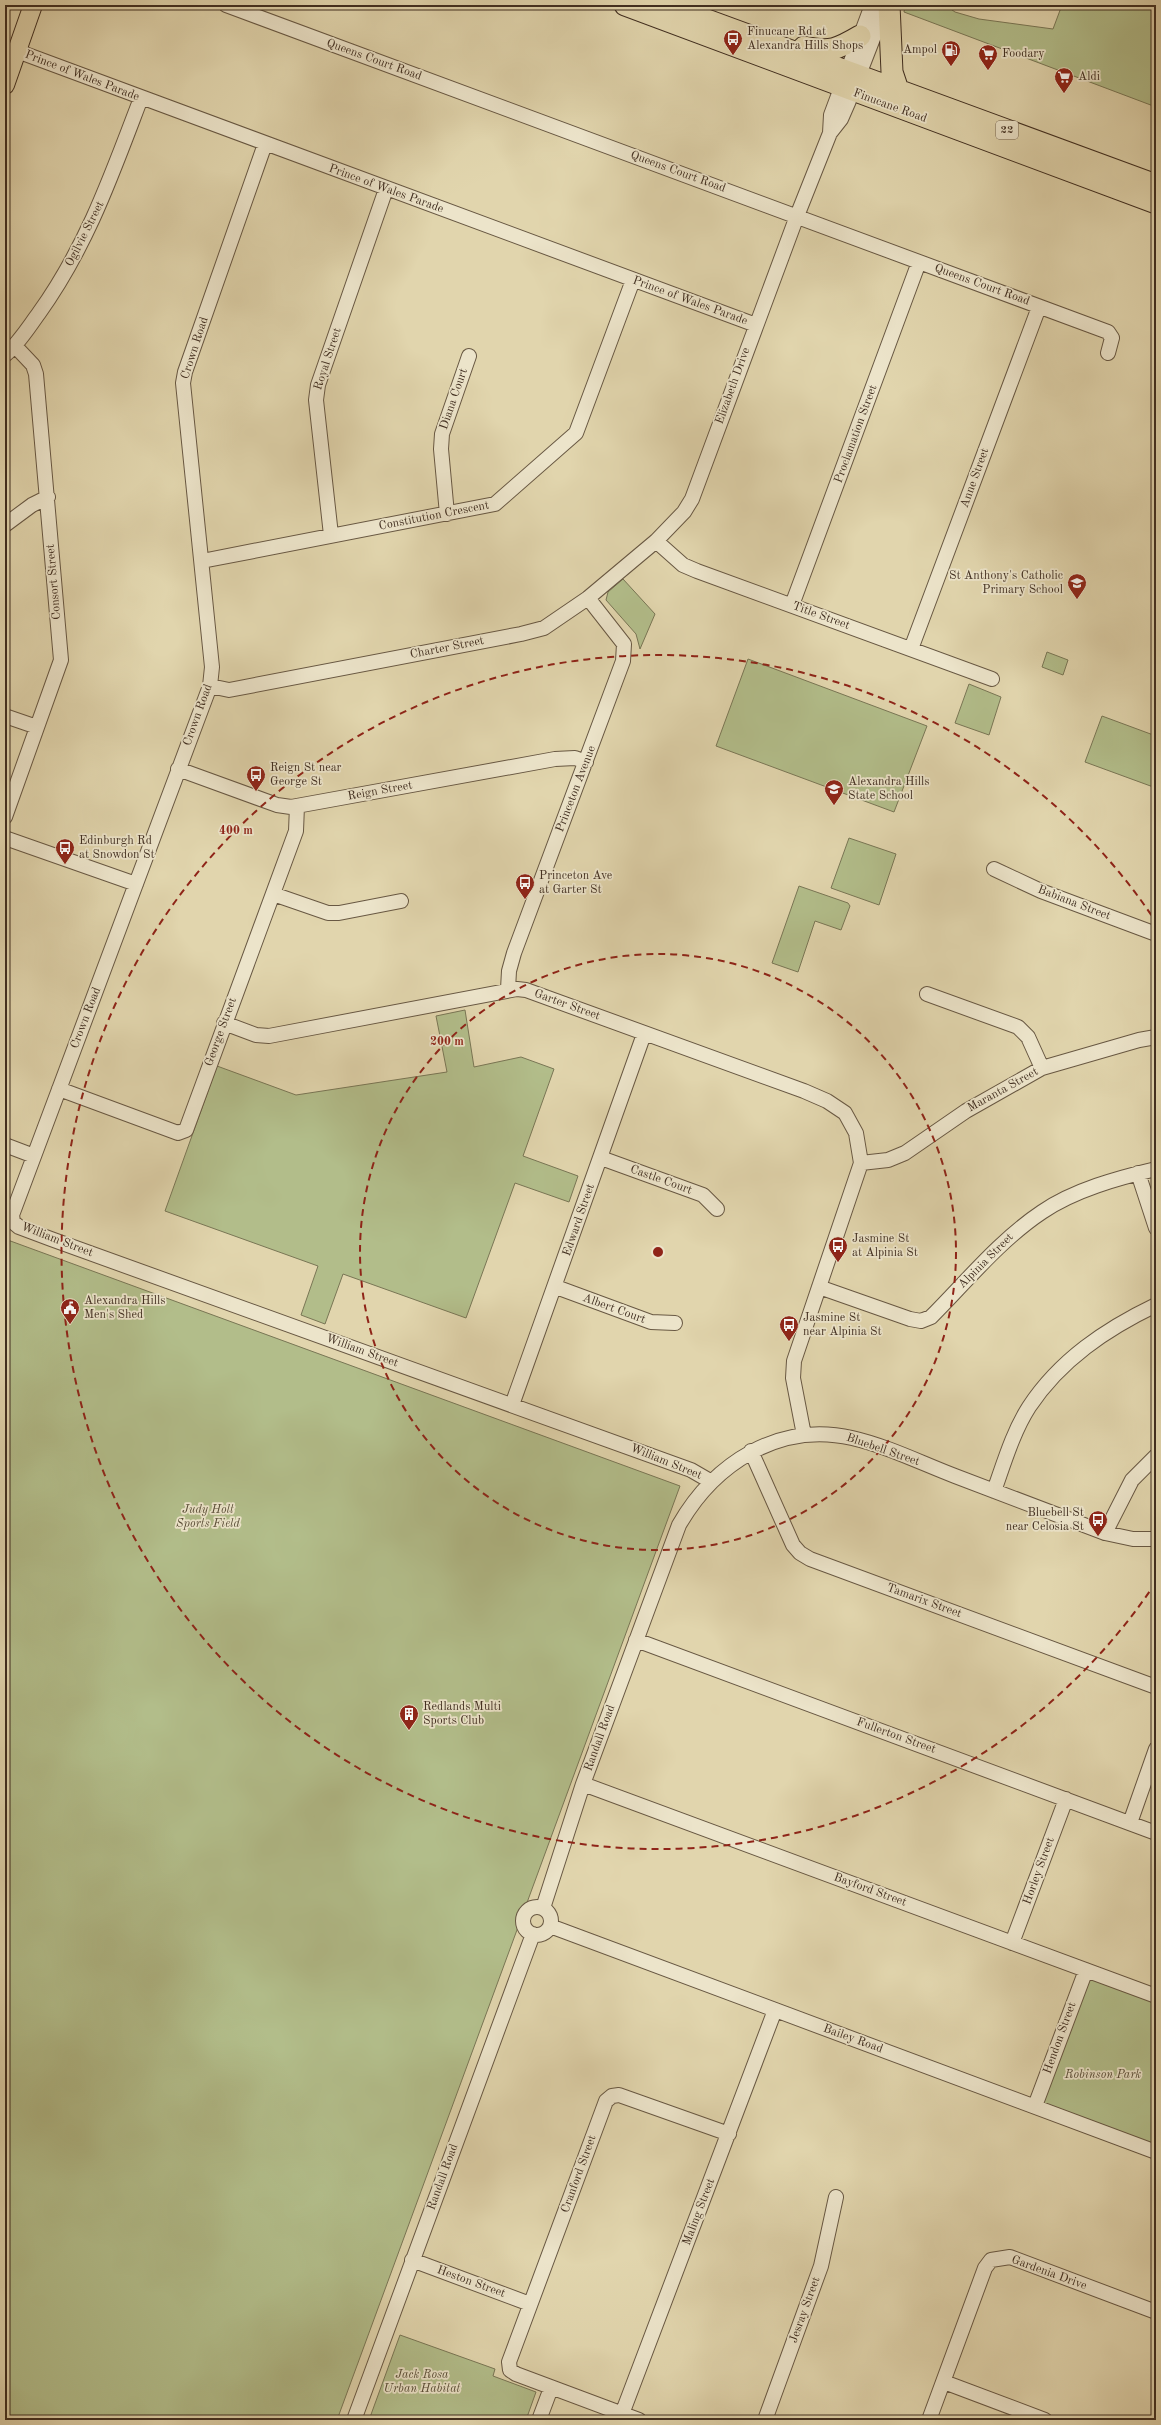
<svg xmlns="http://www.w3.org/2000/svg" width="1161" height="2425" font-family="'Old Standard TT',serif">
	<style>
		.green { fill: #b2bd8a; stroke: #797655 }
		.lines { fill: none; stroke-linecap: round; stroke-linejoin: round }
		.minor-casing { stroke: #685843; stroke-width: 16 }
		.major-casing { stroke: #402e20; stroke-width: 20 }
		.highway-casing { stroke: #402e20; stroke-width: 23 }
		.minor { stroke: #ece4ca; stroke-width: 14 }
		.major { stroke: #e1d5ad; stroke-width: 18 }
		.highway { stroke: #e1d5ad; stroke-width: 21 }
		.ring { fill: none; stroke: #8f2418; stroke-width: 2; stroke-dasharray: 7 5 }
		.labels { text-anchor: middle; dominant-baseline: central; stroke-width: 3.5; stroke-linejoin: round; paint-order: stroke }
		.shield { fill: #ece4ca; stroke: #746553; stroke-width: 1 }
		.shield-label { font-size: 11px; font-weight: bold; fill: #402e20 }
		.poi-label { font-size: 12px; fill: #402e20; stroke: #ece4ca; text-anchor: start }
		.street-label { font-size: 12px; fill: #402e20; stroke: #ece4ca }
		.park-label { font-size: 12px; font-style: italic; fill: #574b35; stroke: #ece4ca }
		.centre { fill: #8f2418; stroke: #ece4ca; stroke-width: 2 }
		.ring-label { font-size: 12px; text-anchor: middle; font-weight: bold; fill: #8f2418; stroke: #ece4ca; stroke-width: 3.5; stroke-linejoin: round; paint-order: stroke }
	</style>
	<rect width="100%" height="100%" fill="#e1d5ad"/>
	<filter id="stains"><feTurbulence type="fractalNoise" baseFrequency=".005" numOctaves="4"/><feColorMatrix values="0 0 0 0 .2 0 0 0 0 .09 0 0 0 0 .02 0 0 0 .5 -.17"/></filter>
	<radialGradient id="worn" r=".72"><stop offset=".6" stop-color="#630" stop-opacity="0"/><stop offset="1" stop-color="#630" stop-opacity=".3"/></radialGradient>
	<!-- green -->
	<path class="green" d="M905,5H945L955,12L979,19L1053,29L1062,5H1156V107L904,12Z
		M623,579L655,614L640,649L636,634L606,600L608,592Z
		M1047,652L1068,660L1063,675L1042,667Z
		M748,659L927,726L894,812L716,746Z
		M969,684L1001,697L989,735L955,723Z
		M1102,716L1156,736V788L1085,762Z
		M849,838L896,854L879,905L831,888Z
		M799,886L848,903L850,906L841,930L815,921L798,972L772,963Z
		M465,1010L474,1067L521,1057L554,1069L523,1156L578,1176L569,1202L515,1183L466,1318L343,1274L325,1324L301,1315L318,1266L165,1211L217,1066L296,1095L447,1072L436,1016Z
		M5,1239L680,1486L337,2420H5Z
		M1086,1970L1156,1996V2152L1035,2106Z
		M400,2335L495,2369L493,2376L536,2392L526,2420H369Z"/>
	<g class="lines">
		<defs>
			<path id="minor" d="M226,5L1108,332L1112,338L1108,353
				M17,51L756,325
				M830,133L831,115L872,5
				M265,144L185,372L183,383L212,667L210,686L12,1215L13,1222L19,1227L51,1239L691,1470L710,1481
				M5,355C19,343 28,328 39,313C87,246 112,174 141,98
				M447,514L441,449L442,434L469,356
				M5,525L32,505L48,497
				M331,535L316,400L318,385L386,189
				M656,541L683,565L697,571L992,679
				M202,561L495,504L576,433L633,280
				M792,605L919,262
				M911,649L1039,307
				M210,686L229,690L521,634L544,628L588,598L656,541L684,512L692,499L797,216L830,133L841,119L848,103L886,5
				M5,716L37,727
				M178,769L277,805L291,807L555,759L575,758L586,762
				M5,817L61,660L36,374L33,365L15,346
				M5,838L136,884
				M994,869L1041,891L1156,934
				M273,894L328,913H339L401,901
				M508,989L509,971L514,953L623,661L624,644L588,598
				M927,994L1018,1027L1028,1037L1042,1068
				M224,1023L256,1035L269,1036L517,989L526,990L804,1091L827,1101L845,1113L856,1133L861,1163L794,1361L793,1378L804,1435
				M59,1089L178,1133L186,1130L296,831L297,806
				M5,1145L34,1156
				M601,1158L703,1195L717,1209
				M861,1163L888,1160L905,1153L966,1111L1042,1068L1139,1040L1156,1037
				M1138,1173L1156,1228
				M556,1287L651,1322L675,1323
				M819,1287L910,1319L921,1321L931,1317C966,1282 1000,1240 1042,1212C1074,1190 1118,1178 1156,1169
				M512,1405L644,1034
				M751,1451L793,1545L800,1553L810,1559L1156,1687
				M994,1491C1004,1463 1013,1432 1029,1407C1060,1360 1106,1329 1156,1305
				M1105,1533L1132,1480L1156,1456
				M636,1640L1156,1833
				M583,1784L1156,1996
				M1130,1823L1156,1749
				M523 1921a14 14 0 1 1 28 0a14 14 0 1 1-28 0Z
				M543,1908L583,1784L679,1525C714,1464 779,1421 852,1438C887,1446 921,1463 955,1476C1005,1495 1055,1514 1105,1533L1133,1539H1156
				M550,1926L1156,2152
				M1012,1943L1066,1799
				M1035,2106L1086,1970
				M412,2260L530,2304
				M944,2382L1045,2420
				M622,2414L775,2010
				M354,2420L533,1934
				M539,2420L551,2388
				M639,2420L516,2374L510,2370L509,2362L606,2101L612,2096L619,2095L729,2134
				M765,2420L821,2266L836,2197
				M929,2420L985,2268L991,2260L1010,2257L1156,2312"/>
			<path id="major" d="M5,85L33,5"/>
			<path id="highway" d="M625,5L1156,203
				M666,5L1156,185
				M889,5L892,72L898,90
				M804,47C830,53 838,49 860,36"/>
		</defs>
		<!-- minor casing -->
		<use href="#minor" class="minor-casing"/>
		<!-- major casing -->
		<use href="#major" class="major-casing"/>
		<!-- highway casing -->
		<use href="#highway" class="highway-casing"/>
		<!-- minor -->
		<use href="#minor" class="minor"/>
		<!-- major -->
		<use href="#major" class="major"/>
		<!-- highway -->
		<use href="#highway" class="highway"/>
	</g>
	<!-- distance rings -->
	<g class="ring">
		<circle cx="658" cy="1252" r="298"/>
		<path d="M1156 1582A597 597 0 1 1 1156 922"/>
	</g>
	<!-- icons -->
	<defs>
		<symbol id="bus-pin" viewBox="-11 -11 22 30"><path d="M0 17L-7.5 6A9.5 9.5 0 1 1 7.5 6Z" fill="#8f2418" stroke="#ece4ca"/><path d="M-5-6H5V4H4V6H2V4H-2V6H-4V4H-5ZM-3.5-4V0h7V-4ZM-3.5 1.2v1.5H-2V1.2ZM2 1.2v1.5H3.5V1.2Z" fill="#fff"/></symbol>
		<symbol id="fuel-pin" viewBox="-11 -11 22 30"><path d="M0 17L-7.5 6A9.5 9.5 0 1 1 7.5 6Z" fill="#8f2418" stroke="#ece4ca"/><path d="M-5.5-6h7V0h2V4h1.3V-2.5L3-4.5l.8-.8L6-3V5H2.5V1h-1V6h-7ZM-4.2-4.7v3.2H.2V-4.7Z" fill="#fff"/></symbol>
		<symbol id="supermarket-pin" viewBox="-11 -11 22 30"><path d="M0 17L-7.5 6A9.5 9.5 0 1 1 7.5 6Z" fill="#8f2418" stroke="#ece4ca"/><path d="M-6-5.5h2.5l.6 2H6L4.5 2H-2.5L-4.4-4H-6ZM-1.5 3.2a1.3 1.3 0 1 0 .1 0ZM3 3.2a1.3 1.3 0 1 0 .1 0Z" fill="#fff"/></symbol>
		<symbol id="school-pin" viewBox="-11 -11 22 30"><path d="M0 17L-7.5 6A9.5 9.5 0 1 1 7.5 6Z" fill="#8f2418" stroke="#ece4ca"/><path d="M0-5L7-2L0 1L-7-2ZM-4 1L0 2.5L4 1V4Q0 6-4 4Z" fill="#fff"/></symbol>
		<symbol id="civic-pin" viewBox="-11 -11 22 30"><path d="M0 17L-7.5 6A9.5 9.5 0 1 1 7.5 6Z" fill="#8f2418" stroke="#ece4ca"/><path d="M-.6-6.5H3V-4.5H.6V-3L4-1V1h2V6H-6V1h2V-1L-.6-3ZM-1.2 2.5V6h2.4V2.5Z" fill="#fff"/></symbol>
		<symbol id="building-pin" viewBox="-11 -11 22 30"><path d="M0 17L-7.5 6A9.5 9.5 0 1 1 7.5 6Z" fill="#8f2418" stroke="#ece4ca"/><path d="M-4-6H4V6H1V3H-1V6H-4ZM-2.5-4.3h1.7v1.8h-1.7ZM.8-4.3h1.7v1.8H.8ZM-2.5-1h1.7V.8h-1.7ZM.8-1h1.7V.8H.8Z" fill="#fff"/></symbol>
	</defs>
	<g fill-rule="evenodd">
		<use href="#bus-pin" x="722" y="28" width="22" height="30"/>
		<use href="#fuel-pin" x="940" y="39" width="22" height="30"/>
		<use href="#supermarket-pin" x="977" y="43" width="22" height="30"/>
		<use href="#supermarket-pin" x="1053" y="66" width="22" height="30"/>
		<use href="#school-pin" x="1066" y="572" width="22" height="30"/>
		<use href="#bus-pin" x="245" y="764" width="22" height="30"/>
		<use href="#school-pin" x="823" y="778" width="22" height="30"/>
		<use href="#bus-pin" x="54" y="837" width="22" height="30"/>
		<use href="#bus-pin" x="514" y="872" width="22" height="30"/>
		<use href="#bus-pin" x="827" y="1235" width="22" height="30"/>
		<use href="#civic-pin" x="59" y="1297" width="22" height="30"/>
		<use href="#bus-pin" x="778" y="1314" width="22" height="30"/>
		<use href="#bus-pin" x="1087" y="1509" width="22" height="30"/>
		<use href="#building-pin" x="398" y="1703" width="22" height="30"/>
	</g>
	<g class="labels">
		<!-- shield labels -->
		<rect class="shield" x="996" y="121" width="22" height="18" rx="3"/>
		<g class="shield-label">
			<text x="1007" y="130">22</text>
		</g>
		<!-- poi labels -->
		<g class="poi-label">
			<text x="747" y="32">Finucane Rd at<tspan x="747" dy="14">Alexandra Hills Shops</tspan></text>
			<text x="937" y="50" text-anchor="end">Ampol</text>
			<text x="1002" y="54">Foodary</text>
			<text x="1078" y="77">Aldi</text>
			<text x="1063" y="576" text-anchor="end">St Anthony's Catholic<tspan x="1063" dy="14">Primary School</tspan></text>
			<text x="270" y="768">Reign St near<tspan x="270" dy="14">George St</tspan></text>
			<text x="848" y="782">Alexandra Hills<tspan x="848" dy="14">State School</tspan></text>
			<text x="79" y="841">Edinburgh Rd<tspan x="79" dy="14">at Snowdon St</tspan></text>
			<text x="539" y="876">Princeton Ave<tspan x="539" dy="14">at Garter St</tspan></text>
			<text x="852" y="1239">Jasmine St<tspan x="852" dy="14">at Alpinia St</tspan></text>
			<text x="84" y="1301">Alexandra Hills<tspan x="84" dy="14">Men's Shed</tspan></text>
			<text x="803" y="1318">Jasmine St<tspan x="803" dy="14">near Alpinia St</tspan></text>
			<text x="1084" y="1513" text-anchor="end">Bluebell St<tspan x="1084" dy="14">near Celosia St</tspan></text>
			<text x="423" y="1707">Redlands Multi<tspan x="423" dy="14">Sports Club</tspan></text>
		</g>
		<!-- street labels -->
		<g class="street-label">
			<text transform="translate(374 60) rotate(20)">Queens Court Road</text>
			<text transform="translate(82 76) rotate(21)">Prince of Wales Parade</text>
			<text transform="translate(890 106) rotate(20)">Finucane Road</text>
			<text transform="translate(678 172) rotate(20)">Queens Court Road</text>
			<text transform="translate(386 189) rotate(20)">Prince of Wales Parade</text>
			<text transform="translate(85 234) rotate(-63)">Ogilvie Street</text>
			<text transform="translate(982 285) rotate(20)">Queens Court Road</text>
			<text transform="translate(690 301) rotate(20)">Prince of Wales Parade</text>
			<text transform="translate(195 348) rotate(-72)">Crown Road</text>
			<text transform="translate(328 359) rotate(-72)">Royal Street</text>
			<text transform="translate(733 386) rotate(-70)">Elizabeth Drive</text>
			<text transform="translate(454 399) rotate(-71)">Diana Court</text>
			<text transform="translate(856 434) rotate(-70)">Proclamation Street</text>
			<text transform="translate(975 478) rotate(-70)">Anne Street</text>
			<text transform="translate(434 516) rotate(-11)">Constitution Crescent</text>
			<text transform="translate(54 582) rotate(-95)">Consort Street</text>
			<text transform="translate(821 616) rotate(20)">Title Street</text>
			<text transform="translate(447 648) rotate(-11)">Charter Street</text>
			<text transform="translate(198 715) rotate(-70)">Crown Road</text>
			<text transform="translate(576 789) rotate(-69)">Princeton Avenue</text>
			<text transform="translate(380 791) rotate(-10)">Reign Street</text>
			<text transform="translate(1074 903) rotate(21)">Babiana Street</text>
			<text transform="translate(567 1005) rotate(20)">Garter Street</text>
			<text transform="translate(86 1018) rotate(-69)">Crown Road</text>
			<text transform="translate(221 1032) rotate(-70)">George Street</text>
			<text transform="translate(1003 1090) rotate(-29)">Maranta Street</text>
			<text transform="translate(661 1180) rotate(20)">Castle Court</text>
			<text transform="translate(579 1220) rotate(-71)">Edward Street</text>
			<text transform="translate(57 1240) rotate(21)">William Street</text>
			<text transform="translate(986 1261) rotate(-45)">Alpinia Street</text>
			<text transform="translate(614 1309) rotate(20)">Albert Court</text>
			<text transform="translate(362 1351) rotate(20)">William Street</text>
			<text transform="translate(883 1450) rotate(19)">Bluebell Street</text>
			<text transform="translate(666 1462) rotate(22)">William Street</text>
			<text transform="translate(924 1601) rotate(20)">Tamarix Street</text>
			<text transform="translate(896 1736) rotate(20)">Fullerton Street</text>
			<text transform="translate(600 1738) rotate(-70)">Randall Road</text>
			<text transform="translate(1039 1871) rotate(-70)">Horley Street</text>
			<text transform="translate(870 1890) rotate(20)">Bayford Street</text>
			<text transform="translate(1060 2038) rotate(-70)">Hendon Street</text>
			<text transform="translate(853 2039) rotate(20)">Bailey Road</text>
			<text transform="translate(579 2174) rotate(-70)">Cranford Street</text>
			<text transform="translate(443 2177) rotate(-70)">Randall Road</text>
			<text transform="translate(699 2212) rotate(-69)">Maling Street</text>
			<text transform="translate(1049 2273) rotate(20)">Gardenia Drive</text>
			<text transform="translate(471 2282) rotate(20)">Heston Street</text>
			<text transform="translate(805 2310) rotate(-70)">Jesray Street</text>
		</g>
		<!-- park labels -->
		<g class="park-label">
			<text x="208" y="1510">Judy Holt<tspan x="208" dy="14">Sports Field</tspan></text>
			<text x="1103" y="2075">Robinson Park</text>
			<text x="422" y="2375">Jack Rosa<tspan x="422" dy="14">Urban Habitat</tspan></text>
		</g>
	</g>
	<circle cx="658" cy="1252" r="6" class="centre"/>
	<g class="ring-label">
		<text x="236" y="834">400 m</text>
		<text x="447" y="1045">200 m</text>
	</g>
	<!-- margin -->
	<rect width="1161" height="2425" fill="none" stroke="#e1d5ad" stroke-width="20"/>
	<rect x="6" y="6" width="1149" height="2413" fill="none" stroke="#402e20" stroke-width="2"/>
	<rect x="10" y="10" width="1141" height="2405" fill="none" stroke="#402e20"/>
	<rect width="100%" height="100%" filter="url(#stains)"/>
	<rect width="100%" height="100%" fill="url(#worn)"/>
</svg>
